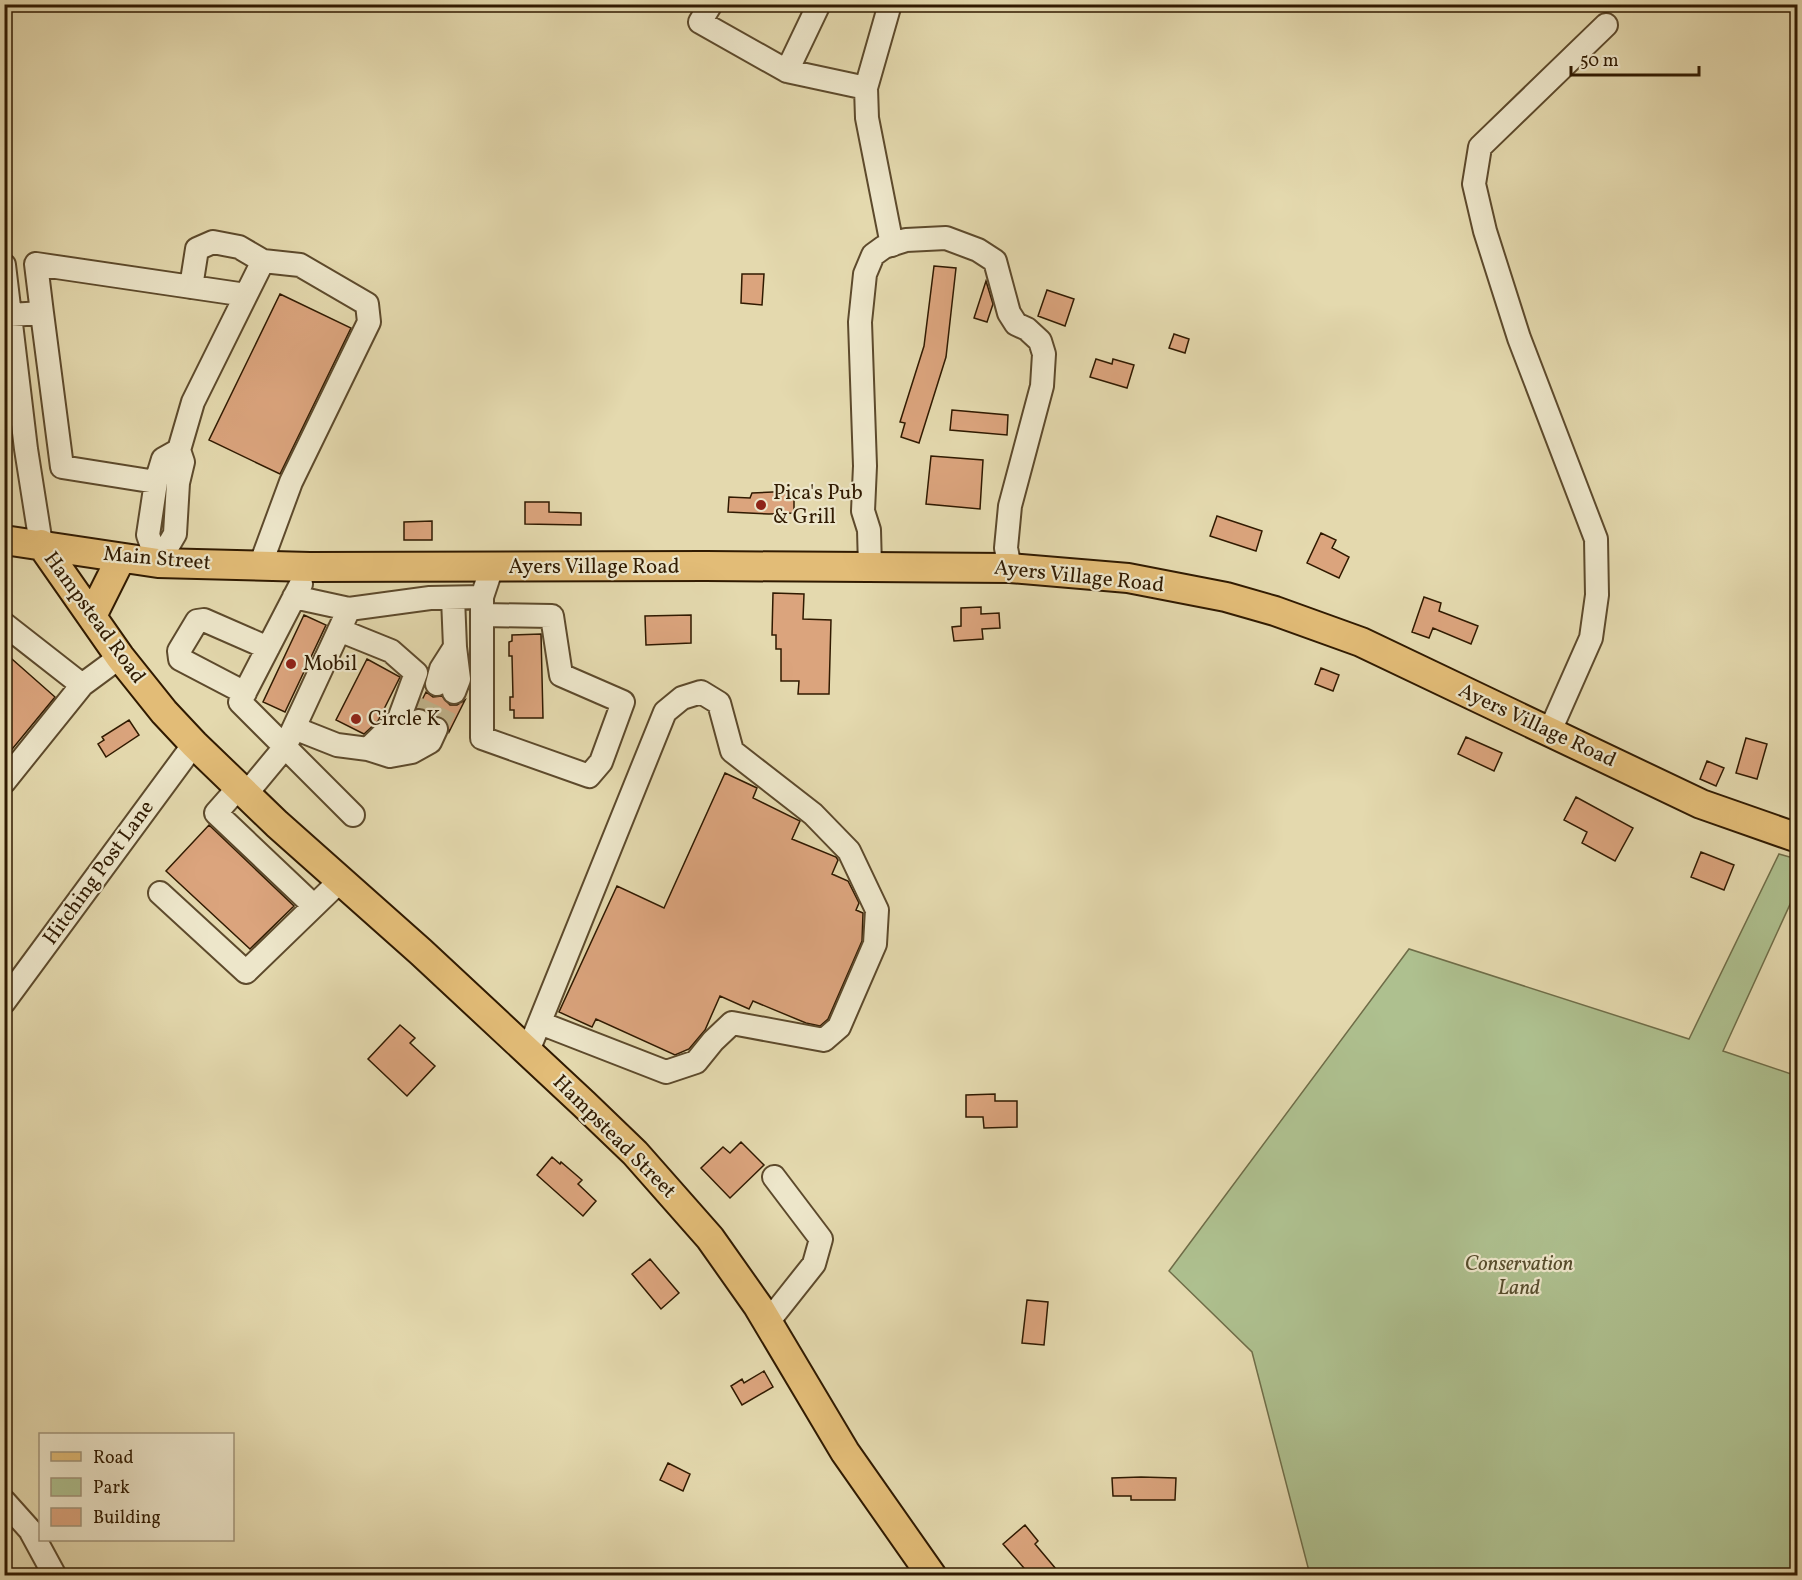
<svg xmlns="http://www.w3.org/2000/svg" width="1802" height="1580" font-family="Vollkorn,serif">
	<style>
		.green { fill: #aec08f; stroke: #6f6d48; stroke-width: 1.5 }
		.building { fill: #dba47d; stroke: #301a01; stroke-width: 1.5 }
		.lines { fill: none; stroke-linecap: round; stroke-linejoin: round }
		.minor-tunnel { stroke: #c0b38b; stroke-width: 22; stroke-dasharray: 22 11; stroke-linecap: butt }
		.minor-casing { stroke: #5d4a2c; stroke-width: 26 }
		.major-casing { stroke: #301a01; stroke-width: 32 }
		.minor { stroke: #ede6ca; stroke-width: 22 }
		.major { stroke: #e2bc77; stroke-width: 28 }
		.poi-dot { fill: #8f2418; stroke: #ede6ca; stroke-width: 2 }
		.labels { text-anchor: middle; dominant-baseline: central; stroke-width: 4.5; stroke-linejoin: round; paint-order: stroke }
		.poi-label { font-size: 21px; fill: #301a01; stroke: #ede6ca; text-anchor: start }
		.street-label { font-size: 21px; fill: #301a01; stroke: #ede6ca }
		.park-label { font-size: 21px; font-style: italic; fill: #564c2c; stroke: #ede6ca }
	</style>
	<rect width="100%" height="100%" fill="#e4d9ae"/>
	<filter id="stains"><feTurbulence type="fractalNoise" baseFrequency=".00333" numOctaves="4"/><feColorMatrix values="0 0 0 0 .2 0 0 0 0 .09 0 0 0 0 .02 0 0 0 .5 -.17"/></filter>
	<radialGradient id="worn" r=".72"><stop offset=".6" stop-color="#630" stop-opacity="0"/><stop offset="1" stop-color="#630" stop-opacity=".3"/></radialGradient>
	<!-- green -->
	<path class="green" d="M1779,854L1797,859V889L1723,1051L1797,1076V1575H1310L1252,1352L1169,1271L1409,949L1689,1039Z"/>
	<!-- building -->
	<path class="building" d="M934,266L956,268L946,357L919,443L901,437L905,423L900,422L924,346Z
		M742,274H764L762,305L741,303Z
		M986,281L993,304L987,322L974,318Z
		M1047,290L1074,299L1065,326L1038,316Z
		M280,294L351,328L280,474L209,440Z
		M1174,334L1189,339L1185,353L1169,348Z
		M1096,359L1112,364L1113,359L1134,365L1127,388L1090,377Z
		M952,410L1008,415L1007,435L950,430Z
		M931,456L983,460L980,509L926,504Z
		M794,491V513L769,514L728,512L729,497L750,498L752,493Z
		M525,502H549V512L581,513V525L525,524Z
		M1217,516L1262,531L1256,551L1210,536Z
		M432,521V540H404V522Z
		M1321,533L1336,540L1332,548L1349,557L1339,578L1307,563Z
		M773,593L804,594L803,619L831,620L829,694H798L799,681H781V649H776V635H772Z
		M1424,597L1441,603L1439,611L1478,626L1471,644L1433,628L1429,638L1412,632Z
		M981,607V614L999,613L1000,628L982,629L983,639L954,641L952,627L961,626V608Z
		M304,615L326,625L285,712L263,702Z
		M691,615V643L646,645L645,616Z
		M541,634L543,718H514V710H510V697H513L512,656H509V642L512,641V635Z
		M4,652L55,697L4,759Z
		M367,659L400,677L378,721L364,734L336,720Z
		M1321,668L1339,675L1333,691L1315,684Z
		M426,692L433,697L442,696L450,705H457L465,700L449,732L447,722L442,717H432L427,710L418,708Z
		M129,720L139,735L106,757L98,744L104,740L102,737Z
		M1466,737L1502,753L1494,771L1458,754Z
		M1746,738L1767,744L1757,779L1736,773Z
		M1707,761L1724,768L1716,786L1700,779Z
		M725,773L757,788L753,798L800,821L792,839L836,857L838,860L832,874L848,881L859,903L856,910L863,913L862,941L828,1019L820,1026L806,1023L753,1001L749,1009L720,996L705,1030L689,1049L675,1055L596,1019L592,1027L559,1012L617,886L664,908Z
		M1576,797L1633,828L1615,861L1582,843L1587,832L1564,820Z
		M209,825L294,906L250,949L166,871Z
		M1701,852L1734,865L1724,890L1691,877Z
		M400,1025L415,1038L410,1043L435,1066L407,1096L368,1059Z
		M995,1094V1101H1017V1127L984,1128L983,1117H966V1095Z
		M741,1142L764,1165L730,1198L701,1168L723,1147L730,1153Z
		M552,1157L560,1164L561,1162L582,1180L578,1184L596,1201L583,1216L537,1175Z
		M650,1259L679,1293L661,1309L632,1274Z
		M1027,1300L1048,1302L1044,1345L1022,1343Z
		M764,1371L773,1387L742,1405L731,1386L742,1379L744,1383Z
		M668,1463L690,1474L683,1491L660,1480Z
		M1141,1477L1176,1478L1175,1500H1131V1496H1113L1112,1478Z
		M1025,1525L1038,1541L1035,1544L1056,1569L1049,1575H1030L1003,1544Z"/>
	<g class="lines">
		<!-- minor-tunnel -->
		<path class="minor-tunnel" d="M419,721L437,684
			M436,729L454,692"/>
		<defs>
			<path id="minor" d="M711,4L700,22L787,71L866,88
				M890,4L866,88L867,118L892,245
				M787,71L819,4
				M4,265L26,449L41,544
				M191,287L197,249L213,242L239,247L263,261
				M42,313L36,264L246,295
				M10,315L42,313L62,467L156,482
				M158,563L175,534L178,483L183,462L179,450L193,402L263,261L300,265L367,304L369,322L291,482L260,566
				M158,563L148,535L156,482L163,459L179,450
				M870,567L869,530L863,511L865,466L860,322L865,274L873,255L884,247L906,240L946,238L978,250L995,261L1009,313L1016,324L1027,329L1040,341L1044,354L1042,386L1010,506L1006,548L1010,568
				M294,597L349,609L285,747L353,815
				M482,597V738L589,776L601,762L623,702L561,675L552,616L482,615
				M453,598L455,647L459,679L454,692
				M349,609L430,598L482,597L492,567
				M4,624L82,685
				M437,684L441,669L455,647
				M245,693L180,659L179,651L197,621L204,620L268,648
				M294,728L337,745L368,749L399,719L416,673L391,651L339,630
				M1549,733L1591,638L1597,595L1596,539L1519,338L1485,231L1474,184L1480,147L1606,25
				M368,749L390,756L412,752L430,742L436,729
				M390,756L419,721
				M4,782L82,685L120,657
				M239,787L216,813L314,906
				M246,794L285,747L240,702L301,584
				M160,893L246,972L341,880
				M4,1002L194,744
				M528,1051L665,712L682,698L701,692L719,703L732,751L813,814L849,851L877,910L875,944L839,1027L824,1040L732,1023L713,1041L696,1062L666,1072L540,1023
				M768,1322L814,1264L821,1239L774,1177
				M4,1501L30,1530L55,1576"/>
			<path id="major" d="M4,540L158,563L310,567L706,566L1010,568L1128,578L1226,597L1275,611L1361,642L1701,804L1798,838
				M41,544L120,657L164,712L194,744L277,824L421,952L584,1104L635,1153L710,1238L758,1306L845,1452L932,1576
				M92,616L121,558"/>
		</defs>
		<!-- minor casing -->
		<use href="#minor" class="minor-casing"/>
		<!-- major casing -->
		<use href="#major" class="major-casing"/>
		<!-- minor -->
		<use href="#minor" class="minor"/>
		<!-- major -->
		<use href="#major" class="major"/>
	</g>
	<!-- markers -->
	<g class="poi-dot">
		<circle cx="761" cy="505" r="6"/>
		<circle cx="291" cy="664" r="6"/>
		<circle cx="356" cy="719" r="6"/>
	</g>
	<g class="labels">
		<!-- poi labels -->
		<g class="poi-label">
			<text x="773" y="493">Pica's Pub<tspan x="773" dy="24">&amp; Grill</tspan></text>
			<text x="303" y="664">Mobil</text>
			<text x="368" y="719">Circle K</text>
		</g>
		<!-- street labels -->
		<g class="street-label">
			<text transform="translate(157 559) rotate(5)">Main Street</text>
			<text x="594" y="567">Ayers Village Road</text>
			<text transform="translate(1079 577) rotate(6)">Ayers Village Road</text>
			<text transform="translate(94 618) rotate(54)">Hampstead Road</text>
			<text transform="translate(1537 726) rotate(25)">Ayers Village Road</text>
			<text transform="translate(99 873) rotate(-54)">Hitching Post Lane</text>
			<text transform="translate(614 1137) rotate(45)">Hampstead Street</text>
		</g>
		<!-- park labels -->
		<g class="park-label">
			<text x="1519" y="1264">Conservation<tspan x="1519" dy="24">Land</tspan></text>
		</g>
	</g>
	<!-- margin -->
	<rect width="1802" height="1580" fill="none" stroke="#e4d9ae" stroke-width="24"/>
	<rect x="6" y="6" width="1790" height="1568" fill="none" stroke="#301a01" stroke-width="3"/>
	<rect x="12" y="12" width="1778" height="1556" fill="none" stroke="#301a01" stroke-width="1.5"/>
	<!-- legend -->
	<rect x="39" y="1433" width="195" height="108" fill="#ede6ca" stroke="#a1947a" stroke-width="1.5"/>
	<rect x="51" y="1452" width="30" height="9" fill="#e2bc77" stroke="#a1947a" stroke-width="1.5"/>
	<text x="93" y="1463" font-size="18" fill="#301a01">Road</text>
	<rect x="51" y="1478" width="30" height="18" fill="#aec08f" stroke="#a1947a" stroke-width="1.5"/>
	<text x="93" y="1493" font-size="18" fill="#301a01">Park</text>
	<rect x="51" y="1508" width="30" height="18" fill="#dba47d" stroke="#a1947a" stroke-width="1.5"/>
	<text x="93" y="1523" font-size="18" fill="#301a01">Building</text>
	<!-- scale -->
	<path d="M1571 66v9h128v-9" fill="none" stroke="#301a01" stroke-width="3"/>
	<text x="1580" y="66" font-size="18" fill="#301a01" stroke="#ede6ca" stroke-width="4.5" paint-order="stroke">50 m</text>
	<rect width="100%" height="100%" filter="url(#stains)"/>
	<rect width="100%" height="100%" fill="url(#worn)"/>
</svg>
